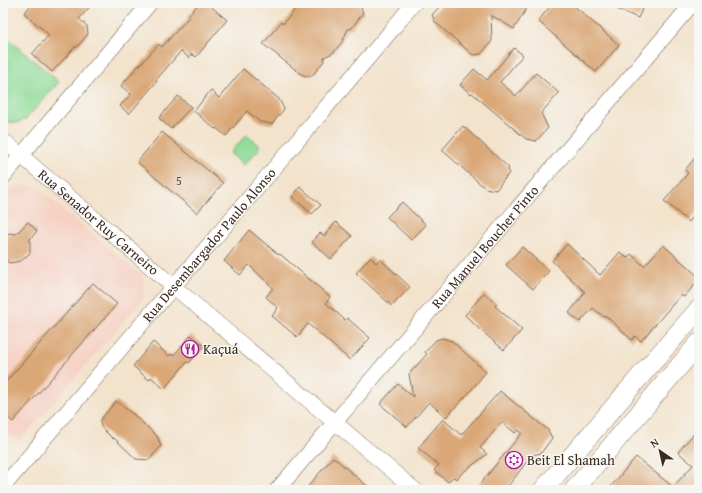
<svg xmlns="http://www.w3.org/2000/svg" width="702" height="493" font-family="'Gentium Book Plus',serif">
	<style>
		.built { fill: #f6d2c4 }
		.green { fill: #90dc9a; stroke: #66835c }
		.building { fill: #daa777 }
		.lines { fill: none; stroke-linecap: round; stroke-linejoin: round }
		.minor-casing { stroke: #7b6b5b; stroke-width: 16 }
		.tertiary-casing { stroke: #7b6b5b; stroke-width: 20 }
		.minor { stroke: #fff; stroke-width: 15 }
		.tertiary { stroke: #fff; stroke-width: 19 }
		.labels { text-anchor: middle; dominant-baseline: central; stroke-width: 3; stroke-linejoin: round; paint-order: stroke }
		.number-label { font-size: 12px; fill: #634934 }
		.street-label { font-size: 14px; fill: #3b2a1e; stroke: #f6f6f2 }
		.poi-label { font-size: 14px; fill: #3b2a1e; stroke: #f6f6f2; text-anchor: start }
	</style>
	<rect width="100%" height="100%" fill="#f6f6f2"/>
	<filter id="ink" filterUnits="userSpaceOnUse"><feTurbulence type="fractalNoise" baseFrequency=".025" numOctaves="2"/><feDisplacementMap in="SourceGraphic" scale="8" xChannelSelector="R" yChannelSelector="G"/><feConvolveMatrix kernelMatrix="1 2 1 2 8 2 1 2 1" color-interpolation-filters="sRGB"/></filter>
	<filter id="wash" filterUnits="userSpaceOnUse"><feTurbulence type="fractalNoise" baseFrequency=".012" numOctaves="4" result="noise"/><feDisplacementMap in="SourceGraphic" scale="16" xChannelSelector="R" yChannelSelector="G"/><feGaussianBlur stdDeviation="0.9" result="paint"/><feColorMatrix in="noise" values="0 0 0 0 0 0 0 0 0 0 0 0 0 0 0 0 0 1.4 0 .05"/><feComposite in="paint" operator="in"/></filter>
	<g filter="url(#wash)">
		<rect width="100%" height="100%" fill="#f3e3cc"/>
		<!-- built -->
		<path class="built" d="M24,185H31L40,190L141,275L144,280V296L142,300L19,442L3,431V199L10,191L17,186Z"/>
		<!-- green -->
		<path class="green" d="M3,34L59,82L26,119L17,123L9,122L3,119Z
			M247,134L261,147L244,165L230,153Z"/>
		<g id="blocks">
			<!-- building -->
			<path class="building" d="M33,3H93L79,19L87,26L88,34L77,47H75L52,72L32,54L49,35L24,13Z
				M199,3H207L227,20L196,57L192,54L189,58L181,51L156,80L157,81L129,114L120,106L131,94L121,86L139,65V66L159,44L162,47L189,17L188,16Z
				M300,3H357L360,5L363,13L351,29H348L342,42L333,53L324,57V61L312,76H306L301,74L263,44L281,22L283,24Z
				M443,3H530L514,29L491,15L492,41L481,54L473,55L435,22L432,15Z
				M553,3H571L619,45L596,72L538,21Z
				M603,3H645L638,18Z
				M514,48L523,55L500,82L516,96L536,73L559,93L541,113L548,128L536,141L526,139L472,93L471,94L460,85L474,69L487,80Z
				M243,69L279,99L284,109L272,124L260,122L247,111L226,136L216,128L215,129L194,111L211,90L219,98Z
				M178,96L191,107L171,129L159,118Z
				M463,126L508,167L509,173L496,190L485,188L442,150Z
				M162,132L223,183L197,213L137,162Z
				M699,153V209L689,222L664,201L688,173L685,170Z
				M300,187L321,205L312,214L292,197Z
				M402,202L426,225L411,240L387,217Z
				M28,222L37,231L30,239V253L21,261L9,263L3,257V239L9,233L16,234Z
				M336,222L352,236L331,259L312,242L320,233L324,236Z
				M249,230L279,255L280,254L330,297L326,303L345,320L347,318L370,338L350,360L308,324L297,337L272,316L278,308L266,297L273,288L249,265L240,275L224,261Z
				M567,244L600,275L620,252L627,258L631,254L644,266L663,245L699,277V280L684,297L681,295L641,341L635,336L632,340L606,316L604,317L593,308L580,322L569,313L584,294L583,293L585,292L552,261Z
				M522,247L549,271L533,289L506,265Z
				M370,257L376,263L380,259L410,287L392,306L356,273Z
				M93,283L117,304L13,422L3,414V385Z
				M484,293L497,304L495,306L522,330L504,350L477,327L465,315Z
				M191,335L204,346L189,363L187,362L164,389L151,377L149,380L133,366L153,342L169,356L171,354L173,356Z
				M442,338L452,341L486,372L467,395L446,417L429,402L407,427L380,404L398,384L413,397L409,374L427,354L425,352L436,340Z
				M500,391L548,430L552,438L541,453L532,455L505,490H475L522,433L519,430L515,433L502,422L480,448L487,454L461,474L457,479L453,477L448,482L434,470L439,465L418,448L443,419L461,435Z
				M116,401L134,415L157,436L161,446L149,460L136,459L114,438L113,439L101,427L100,420Z
				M699,428V490H608L636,457L673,487L693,465L678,452Z
				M333,457L372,490H305Z"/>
		</g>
	</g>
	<g filter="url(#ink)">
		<use href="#blocks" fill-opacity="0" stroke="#7b6b5b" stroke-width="1"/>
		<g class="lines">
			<defs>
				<g id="minor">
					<path id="s1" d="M3,140L173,286L415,490"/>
					<path d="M3,177L150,3"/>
					<path id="s2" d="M3,487L385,38L414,3"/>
					<path id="s3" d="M277,490L693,3"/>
				</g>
				<path id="tertiary" d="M543,490L643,373L699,309
					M574,490L699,343"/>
			</defs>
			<!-- minor casing -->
			<use href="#minor" class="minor-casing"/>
			<!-- tertiary casing -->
			<use href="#tertiary" class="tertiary-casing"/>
			<!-- minor -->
			<use href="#minor" class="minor"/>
			<!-- tertiary -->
			<use href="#tertiary" class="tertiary"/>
		</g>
	</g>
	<!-- icons -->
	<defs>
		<symbol id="restaurant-ring" viewBox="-11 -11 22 22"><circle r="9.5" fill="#f6f6f2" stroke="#b5179e" stroke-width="1.5"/><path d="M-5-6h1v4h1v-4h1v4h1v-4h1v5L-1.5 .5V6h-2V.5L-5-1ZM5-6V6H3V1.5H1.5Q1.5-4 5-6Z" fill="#b5179e"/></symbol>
		<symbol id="synagogue-ring" viewBox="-11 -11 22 22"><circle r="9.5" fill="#f6f6f2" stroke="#b5179e" stroke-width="1.5"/><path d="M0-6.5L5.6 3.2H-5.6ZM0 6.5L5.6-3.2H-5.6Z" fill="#b5179e"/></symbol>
	</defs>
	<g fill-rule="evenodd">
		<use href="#restaurant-ring" x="180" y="339" width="20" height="20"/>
		<use href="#synagogue-ring" x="504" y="450" width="20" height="20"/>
	</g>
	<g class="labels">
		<!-- number labels -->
		<g class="number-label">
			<text x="179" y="180">5</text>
		</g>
		<!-- street labels -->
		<g class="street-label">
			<text stroke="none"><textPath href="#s1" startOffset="126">Rua Senador Ruy Carneiro</textPath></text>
			<text stroke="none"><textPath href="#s2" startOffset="318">Rua Desembargador Paulo Alonso</textPath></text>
			<text stroke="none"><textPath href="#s3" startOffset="320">Rua Manuel Boucher Pinto</textPath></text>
		</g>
		<!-- poi labels -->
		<g class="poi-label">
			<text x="203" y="349">Kaçuá</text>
			<text x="527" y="460">Beit El Shamah</text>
		</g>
	</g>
	<!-- margin -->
	<rect width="702" height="493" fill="none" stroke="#f6f6f2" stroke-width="16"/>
	<!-- north arrow -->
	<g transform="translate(660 451) rotate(326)" stroke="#f6f6f2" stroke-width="3" paint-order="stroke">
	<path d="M0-3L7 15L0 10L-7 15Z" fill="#3b2a1e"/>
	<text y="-6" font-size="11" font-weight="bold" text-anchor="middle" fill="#3b2a1e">N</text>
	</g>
</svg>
